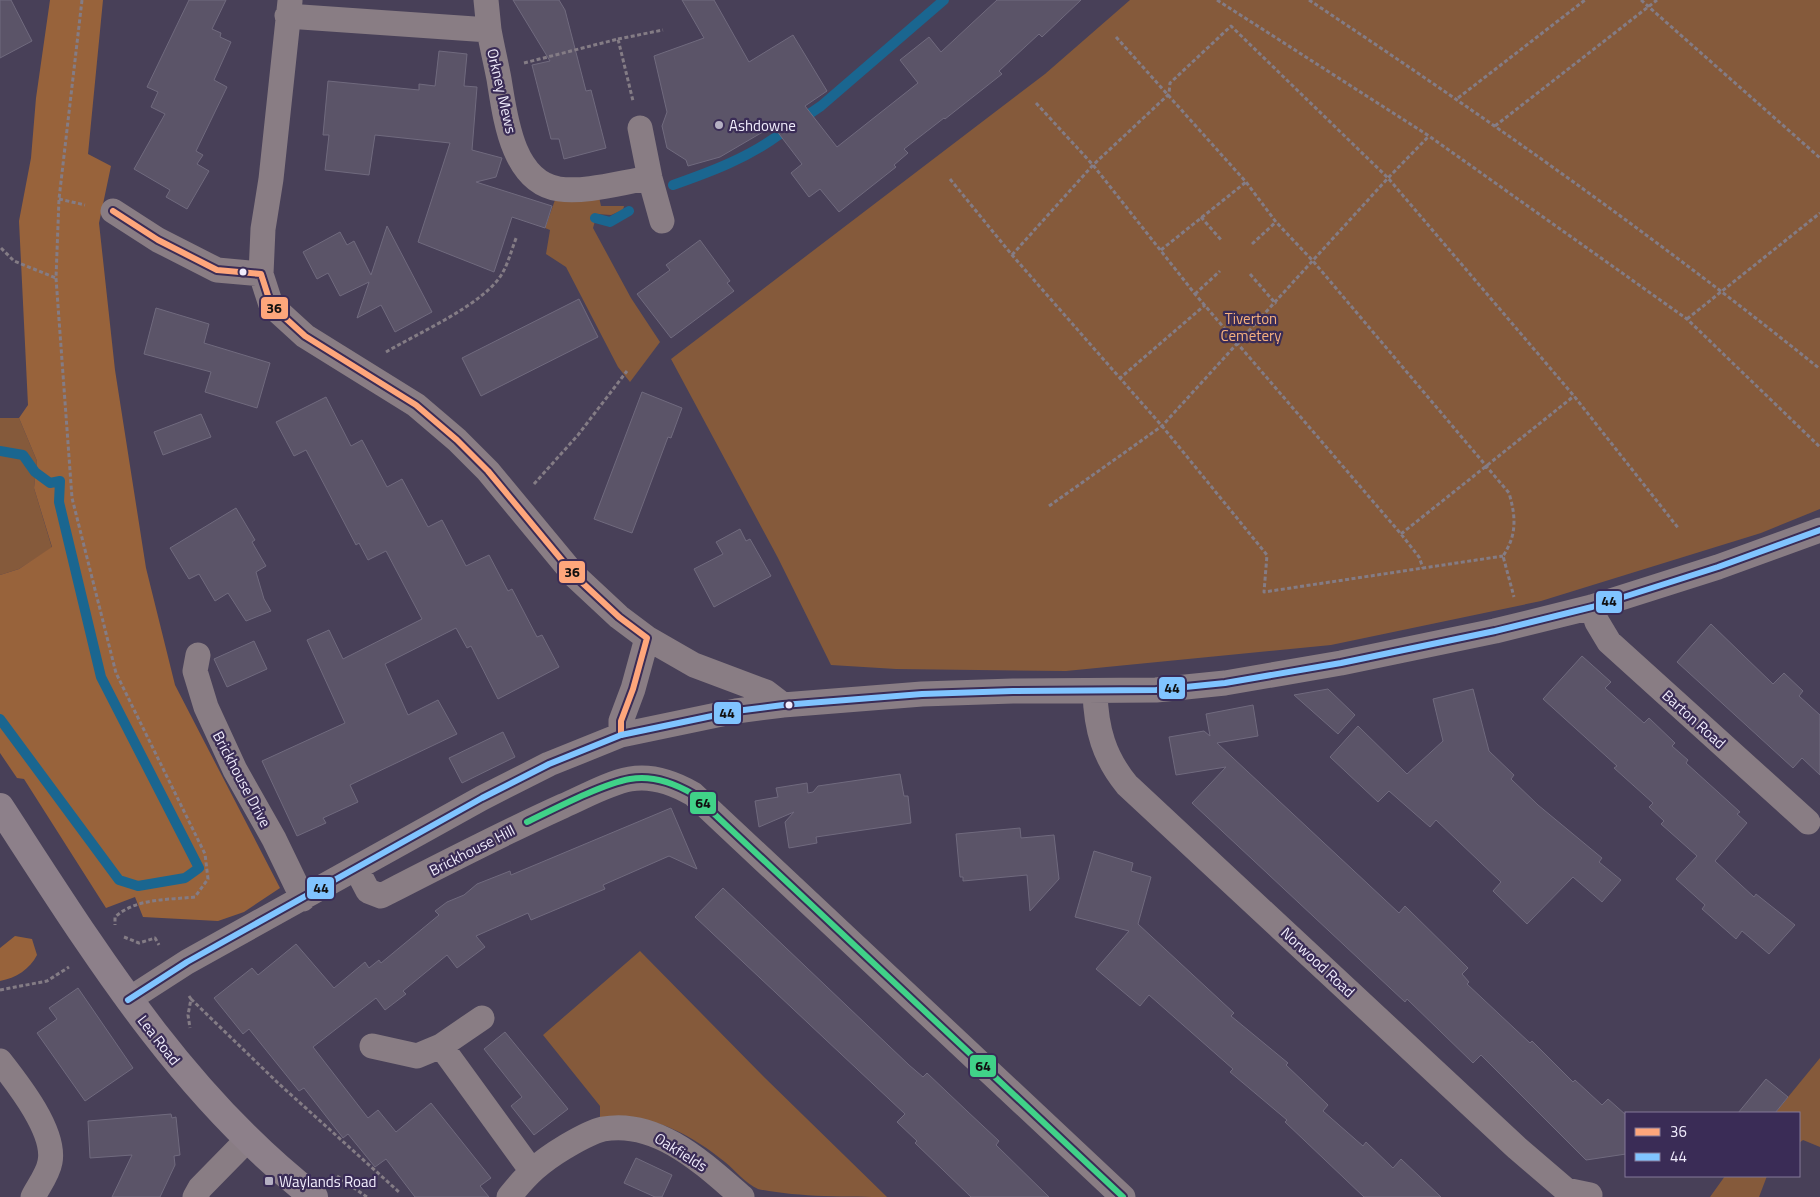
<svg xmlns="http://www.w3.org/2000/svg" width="1820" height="1197" font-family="'Titillium Web',sans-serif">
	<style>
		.green { fill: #855a3b }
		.forest { fill: #98633b }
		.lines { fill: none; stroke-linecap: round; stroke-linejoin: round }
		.stream { stroke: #1a6690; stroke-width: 10 }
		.building { fill: #5b5468; stroke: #706a7e }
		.path { stroke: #847c85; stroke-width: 3; stroke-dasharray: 4 2.5; stroke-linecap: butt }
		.street { stroke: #897d84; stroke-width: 25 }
		.secondary { stroke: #8d808a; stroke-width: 28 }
		.bus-1-casing { stroke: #3a2c56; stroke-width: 10 }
		.bus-2-casing { stroke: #3a2c56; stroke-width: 10 }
		.bus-3-casing { stroke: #3a2c56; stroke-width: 10 }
		.bus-1 { stroke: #fea67b; stroke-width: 6 }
		.bus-2 { stroke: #80c4ff; stroke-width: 6 }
		.bus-3 { stroke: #40d288; stroke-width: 6 }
		.poi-dot { fill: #b5b0c3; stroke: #3a2c56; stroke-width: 2 }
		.bus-dot { fill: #f0ecfc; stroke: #3a2c56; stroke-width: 2 }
		.labels { text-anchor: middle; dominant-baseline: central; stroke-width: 4.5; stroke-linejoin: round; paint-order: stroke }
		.street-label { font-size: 15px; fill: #f0ecfc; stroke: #3a2c56 }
		.poi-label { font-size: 15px; fill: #f0ecfc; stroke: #3a2c56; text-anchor: start }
		.park-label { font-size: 15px; fill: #f7b27f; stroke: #3a2c56 }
		.line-badge { stroke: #3a2c56; stroke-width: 2 }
		.pale-badge-label { font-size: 14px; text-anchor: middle; font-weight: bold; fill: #111 }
	</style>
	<rect width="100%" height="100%" fill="#484058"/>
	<!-- green -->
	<path class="green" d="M1130,0H1820V509L1761,533L1541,601L1331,645L1066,671L896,669L831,665L778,558L671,359L1045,74Z
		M599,197L601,206H624L623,210L611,215L597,214L593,217L595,221L593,228L631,298L660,342L630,382L618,367L566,267L546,254L550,230L545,228L555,200Z
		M0,418H19L37,461L34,488L52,548L19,569L0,575Z
		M640,951L764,1077L887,1197C849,1197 794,1197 758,1189C745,1183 736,1171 725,1162C688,1132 649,1112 600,1118V1106L543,1035Z
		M1820,1058V1147L1803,1140L1799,1143V1113H1775Z
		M1725,1176H1767L1759,1197H1710Z"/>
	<!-- forest -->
	<path class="forest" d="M50,0H103L88,154L111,166L99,223L115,370L146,568L175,685L280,888L244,912L218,921L143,917L135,897L106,908L24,779L17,778L0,753V575L19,569L52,547L34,488L37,461L19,418L28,405L19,221L31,158L36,98Z
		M15,936L32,939L37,955C30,969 16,978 0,981V948Z"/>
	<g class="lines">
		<!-- stream -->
		<path class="stream" d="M799,121L821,106L944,0
			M673,185C710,172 748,158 780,134
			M595,218L610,222L629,211
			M0,451L23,455L35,472L50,483L60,481L59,502L101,677L199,868L185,878L138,886L119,880L0,719"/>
	</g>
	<!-- building -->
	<path class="building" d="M0,0H11L32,41L0,58Z
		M189,0H226L212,29L221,33L220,37L231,42L214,80L227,87L196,151L203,155L197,164L209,171L187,209L166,197L170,190L134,169L165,114L151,107L158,92L147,87Z
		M513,0H559L565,10L586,91L591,90L606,148L564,159L559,139H551L532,65L550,61Z
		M682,0H714L749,62L793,35L827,91L805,106L837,147L918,83L900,60L929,37L941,52L997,0H1081L1042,37L1039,34L999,71L1002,74L945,119L944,118L904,149L908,153L894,165L896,167L839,212L820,189L809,197L791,173L802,164L773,126L720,157L688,166L686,160L667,148L662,126L667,112L654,56L704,38Z
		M439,51L467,54L464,86L477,87L472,150L502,158L496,177L476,182L552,206L545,228L512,217L494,272L418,242L450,143L375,135L369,175L325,170L329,135H323L328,81L419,90V84L435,86Z
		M387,226L432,312L395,332L381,305L357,318L369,282L340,296L328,273L317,279L303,252L340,232L347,245L354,241L371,275Z
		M700,240L730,281L727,283L734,291L671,338L637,294L670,270L666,265Z
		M579,299L598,337L481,396L462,358Z
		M156,308L209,324L204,343L270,363L257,408L205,392L211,372L144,354Z
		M642,392L682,408L671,438L668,437L632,533L594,519Z
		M326,397L351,446L362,440L387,487L402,479L428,527L442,520L466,566L489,555L508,591L512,589L537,637L542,635L559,667L498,699L471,646L467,648L456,628L385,664L408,715L438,700L457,734L350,785L358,802L323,818L326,823L297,836L262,761L345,723L307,640L329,630L343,659L422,619L386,551L368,560L359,543L356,545L306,450L294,456L276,422Z
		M201,414L211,437L163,455L154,432Z
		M236,508L255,540L252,542L266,566L256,572L264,599L271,611L246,621L228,593L215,601L199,574L189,579L170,548Z
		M740,529L746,541L750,539L771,576L714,607L694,569L723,554L716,542Z
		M1711,624L1773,684L1784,673L1803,691L1799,696L1820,715V775L1802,758L1793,768L1677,662Z
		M254,641L267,669L227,687L214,659Z
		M1582,656L1611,682L1605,688L1644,723L1649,718L1675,743L1672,746L1688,760L1686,763L1740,812L1737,814L1747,823L1715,861L1754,897L1756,894L1795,925L1769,954L1742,931L1736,939L1702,909L1705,905L1676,879L1697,856L1661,824L1664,821L1649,807L1653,803L1614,768L1617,766L1543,699Z
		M1328,689L1355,715L1338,734L1294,695Z
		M1473,689L1489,751L1514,775L1511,779L1538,805L1602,858L1599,862L1621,880L1602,902L1573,877L1527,924L1493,891L1501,882L1436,820L1430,827L1389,791L1378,802L1330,757L1358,726L1407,774L1443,741L1433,699Z
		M1253,705L1258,736L1217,743L1399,913L1405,906L1468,968L1462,974L1469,982L1467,984L1530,1043L1532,1041L1573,1082L1575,1080L1602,1105L1608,1099L1626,1115V1154L1586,1160L1481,1055L1473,1063L1407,999L1405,1002L1192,803L1226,767L1176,775L1169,737L1204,731L1210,736L1206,714Z
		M503,732L515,757L462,783L449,758Z
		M900,774L904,796H908L911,823L816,837L817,843L789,848L785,822L794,812L759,827L755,801L778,797L776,788L807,783L808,793L813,792L818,786Z
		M671,808L697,869L669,856L603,885L605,889L531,920L528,913L476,936L485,947L457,968L447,955L403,991L406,994L385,1010L376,998L313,1047L368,1118L378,1110L396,1132L431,1103L491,1178L480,1186L489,1197H415L386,1159L375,1167L348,1134L343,1138L304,1088L299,1091L249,1029L243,1034L214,998L252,968L258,975L296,944L334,988L365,962L369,968L379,960L381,963L439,915L435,911L447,902L464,895L477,884L510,871L511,875Z
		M1020,828L1021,838L1054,835L1059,879L1030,911L1027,875L963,881V877H960L956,834Z
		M1094,851L1133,863L1131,871L1151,877L1138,924L1234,1013L1231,1016L1288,1063L1286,1065L1328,1105L1323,1111L1363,1146L1366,1142L1393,1168L1401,1159L1441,1197H1364L1285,1122L1287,1120L1230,1072L1233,1069L1149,995L1140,1006L1096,969L1129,931L1075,917Z
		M723,888L909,1065L923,1077L927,1073L967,1111L999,1141L996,1145L1049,1197H971L915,1143L917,1141L897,1122L905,1114L695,917Z
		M78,988L133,1068L85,1101L37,1033L57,1019L49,1008Z
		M505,1032L568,1109L534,1135L511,1106L522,1097L484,1049Z
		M1766,1079L1788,1097L1775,1113H1738Z
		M171,1114L172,1118L176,1117L180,1155L174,1156L175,1165L160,1197H112L132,1155L90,1158L88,1121Z
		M636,1158L672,1175L662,1197H655L624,1183Z"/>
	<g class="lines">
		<!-- path -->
		<path class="path" d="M82,0L59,199L56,278L72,498L116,673L205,854L208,879L195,897C167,900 136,898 115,917V925
			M1217,0L1429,136L1687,319L1820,447
			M1309,0C1484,116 1656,237 1820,369
			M1641,0L1820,158
			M1116,37L1246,182L1276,222L1313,261L1509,493C1516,517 1517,535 1503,556L1514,597
			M618,39L663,30
			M524,63L618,39L633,101
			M1458,98L1585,0
			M1036,103L1093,165L1195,294L1401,534L1419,557L1423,568
			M1495,126L1657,0
			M950,179L1012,255L1162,426L1267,555L1264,592L1503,556
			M59,199L85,205
			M1201,217L1222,241
			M1252,244L1276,222
			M1,248L14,261L56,278
			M1161,250L1246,182
			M1012,255L1093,165L1169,94L1170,83L1231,26L1388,178L1574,396L1679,529
			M1250,274L1276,304
			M1195,294L1220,271
			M1687,319L1820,213
			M386,352C418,333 487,303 503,272C509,261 512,248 517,236
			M1119,379L1205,305
			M534,484L578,435L627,371
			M1049,506L1162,426L1388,178L1429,136
			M1401,534L1574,396
			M124,937L139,943L155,938L159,945
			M0,990L47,981L69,967
			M189,996L191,999L188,1015L190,1028
			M191,999L278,1083L399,1192
			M337,1176L367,1197"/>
		<!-- street -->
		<path class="street" d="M486,0L489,30
			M287,16L489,30C492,47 496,63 499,79C505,116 512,182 559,189C586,193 622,182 650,178
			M640,128L650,178L662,221
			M113,211L158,240L217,270L261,274L271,305L305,336L416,405L457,440L488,471L575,576L619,617L647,638L633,689L621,721V735
			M261,274L263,229L271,179L290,1
			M1592,607L1597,622L1609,642L1808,822
			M647,638L694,665L766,692L783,705
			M198,655L195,671L206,707L235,770L274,839L303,899
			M1095,692C1096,729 1104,757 1127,785L1517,1148L1566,1190L1590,1195
			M357,870L368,891L381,896C441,865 501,834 563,806C584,797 608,783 630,779C652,775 674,783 693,794L1123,1197
			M128,1000L187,962L482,798L549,764L621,735L736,711L783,705L922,694L1013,691L1156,690L1225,683L1341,663L1495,631L1592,607L1718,567L1820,530
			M482,1018L441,1046L531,1170
			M372,1046L417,1056L441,1046
			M0,1061C18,1084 56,1132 50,1162C48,1174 38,1187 33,1197
			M195,1197L200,1188L248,1139
			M509,1197C527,1174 540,1162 565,1147C577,1140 590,1132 603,1129C658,1119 705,1165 742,1197"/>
		<!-- secondary -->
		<path class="secondary" d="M0,807C92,948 180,1093 314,1197"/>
		<defs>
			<path id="bus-1" d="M113,211L158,240L217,270L261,274L271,305L305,336L416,405L457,440L488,471L575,576L619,617L647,638L633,689L621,721V735"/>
			<path id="bus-2" d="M128,1000L187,962L482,798L549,764L621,735L736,711L783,705L922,694L1013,691L1156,690L1225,683L1341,663L1495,631L1592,607L1718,567L1820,530"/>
			<path id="bus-3" d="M527,822C554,809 602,784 630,779C652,775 674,783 693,794L1123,1197"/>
		</defs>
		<!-- bus-1 casing -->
		<use href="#bus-1" class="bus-1-casing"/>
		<!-- bus-2 casing -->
		<use href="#bus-2" class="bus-2-casing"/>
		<!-- bus-3 casing -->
		<use href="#bus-3" class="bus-3-casing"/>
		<!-- bus-1 -->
		<use href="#bus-1" class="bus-1"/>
		<!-- bus-2 -->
		<use href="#bus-2" class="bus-2"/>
		<!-- bus-3 -->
		<use href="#bus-3" class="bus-3"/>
	</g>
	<!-- markers -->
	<g class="poi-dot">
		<circle cx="719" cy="125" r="5"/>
		<rect x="264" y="1176" width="10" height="10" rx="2.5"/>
	</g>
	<g class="bus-dot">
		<circle cx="243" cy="272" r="4.5"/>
		<circle cx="789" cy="705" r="4.5"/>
	</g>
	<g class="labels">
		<!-- street labels -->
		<g class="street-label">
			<text transform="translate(502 91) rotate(77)">Orkney Mews</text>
			<text transform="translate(1694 719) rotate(42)">Barton Road</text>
			<text transform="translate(242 779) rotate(62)">Brickhouse Drive</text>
			<text transform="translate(472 850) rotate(-27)">Brickhouse Hill</text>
			<text transform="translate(1318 962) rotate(43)">Norwood Road</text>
			<text transform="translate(159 1040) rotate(52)">Lea Road</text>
			<text transform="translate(681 1152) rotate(32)">Oakfields</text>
		</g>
		<!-- poi labels -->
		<g class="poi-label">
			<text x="729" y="125">Ashdowne</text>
			<text x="279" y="1181">Waylands Road</text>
		</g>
		<!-- park labels -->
		<g class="park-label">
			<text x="1251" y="318">Tiverton<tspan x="1251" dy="17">Cemetery</tspan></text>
		</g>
	</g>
	<g class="line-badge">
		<rect x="260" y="296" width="29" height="24" rx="5" fill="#fea67b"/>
		<rect x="558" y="560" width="28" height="24" rx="5" fill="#fea67b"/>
		<rect x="1595" y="590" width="28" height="24" rx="5" fill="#80c4ff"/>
		<rect x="1158" y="676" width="28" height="24" rx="5" fill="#80c4ff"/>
		<rect x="713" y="701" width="29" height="24" rx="5" fill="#80c4ff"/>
		<rect x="689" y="791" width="28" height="24" rx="5" fill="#40d288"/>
		<rect x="306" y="876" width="29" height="24" rx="5" fill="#80c4ff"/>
		<rect x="969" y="1054" width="28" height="24" rx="5" fill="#40d288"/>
	</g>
	<g class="pale-badge-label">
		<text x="274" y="313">36</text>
		<text x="572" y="577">36</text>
		<text x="1609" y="606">44</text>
		<text x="1172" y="693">44</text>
		<text x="727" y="718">44</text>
		<text x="703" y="808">64</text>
		<text x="321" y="893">44</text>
		<text x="983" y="1071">64</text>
	</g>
	<!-- legend -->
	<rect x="1625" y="1112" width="175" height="65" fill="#3a2c56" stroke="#837998"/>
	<rect x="1635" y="1128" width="25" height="8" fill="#fea67b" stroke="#837998"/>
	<text x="1670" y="1137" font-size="15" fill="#f0ecfc">36</text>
	<rect x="1635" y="1153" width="25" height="8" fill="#80c4ff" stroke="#837998"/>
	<text x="1670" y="1162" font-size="15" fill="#f0ecfc">44</text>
</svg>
